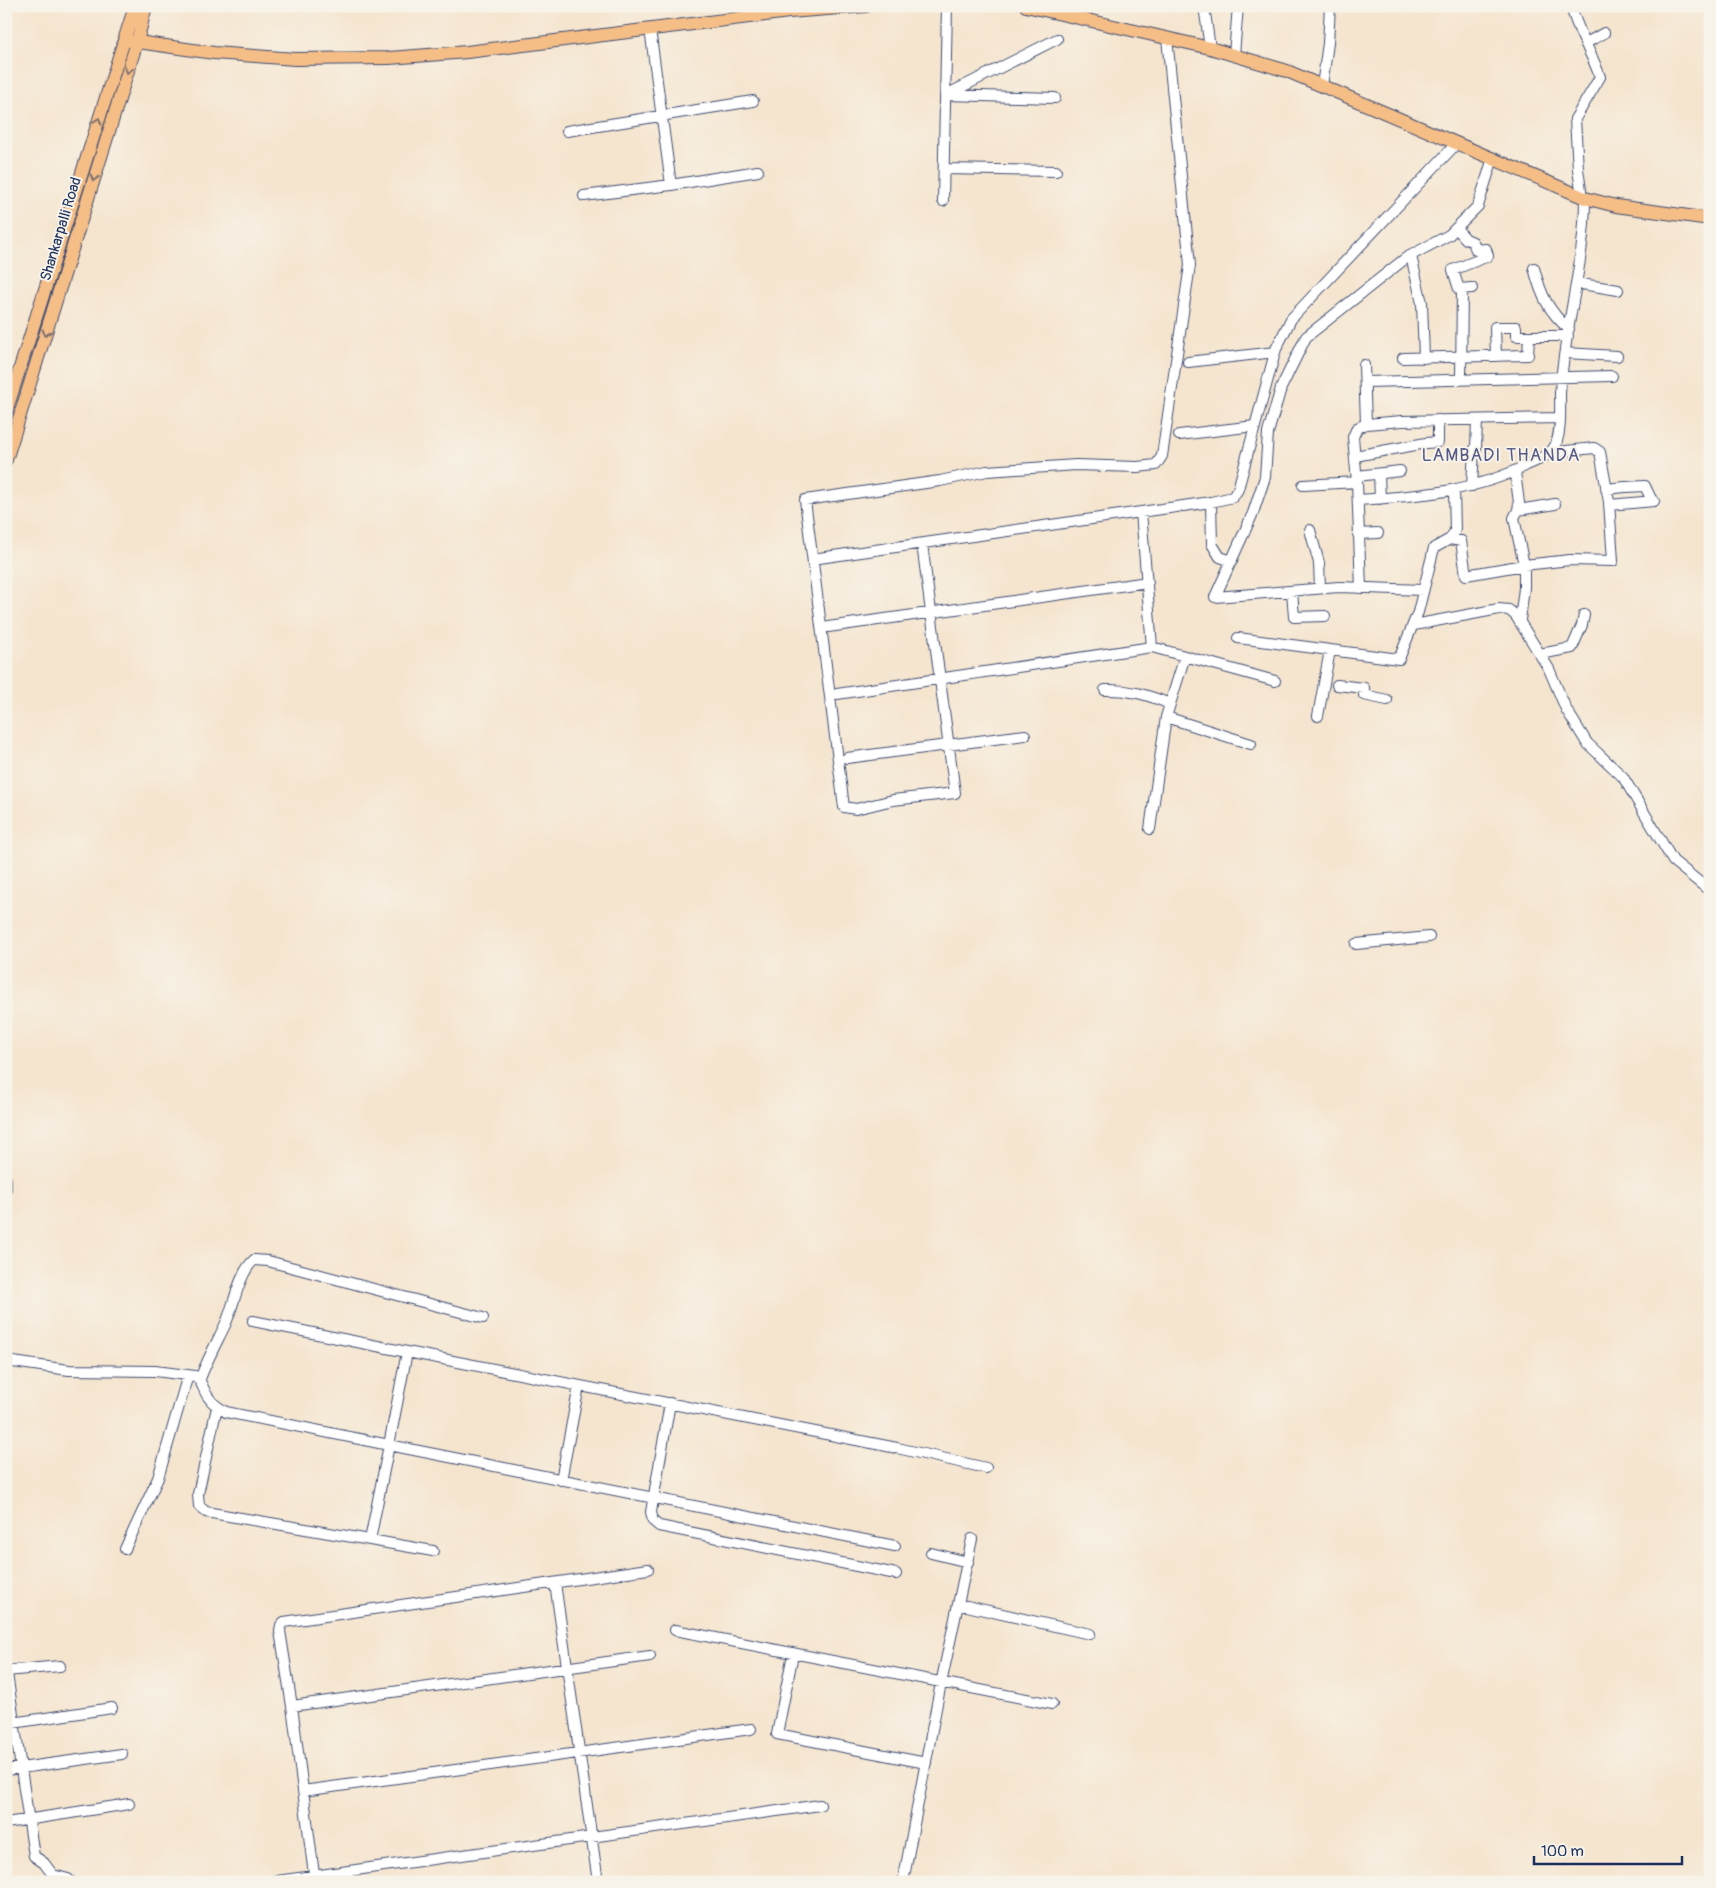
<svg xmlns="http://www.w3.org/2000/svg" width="1716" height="1888" font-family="Pangolin,sans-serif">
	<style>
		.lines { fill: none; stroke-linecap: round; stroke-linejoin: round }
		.minor-casing { stroke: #3c4a6f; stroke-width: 12 }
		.major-casing { stroke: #3c4a6f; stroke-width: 14 }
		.minor { stroke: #fff; stroke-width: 10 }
		.major { stroke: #f6be87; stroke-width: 12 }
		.oneway { stroke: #7e6f70 }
		.labels { text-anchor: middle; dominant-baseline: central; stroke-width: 4; stroke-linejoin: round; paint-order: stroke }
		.street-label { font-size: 15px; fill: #1b2f5e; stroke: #f7f3e8 }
		.quarter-label { font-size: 18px; letter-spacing: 1px; fill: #555a89; stroke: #f7f3e8 }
	</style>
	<rect width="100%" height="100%" fill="#f7f3e8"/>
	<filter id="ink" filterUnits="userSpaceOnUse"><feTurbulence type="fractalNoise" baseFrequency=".02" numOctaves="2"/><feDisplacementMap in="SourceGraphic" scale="10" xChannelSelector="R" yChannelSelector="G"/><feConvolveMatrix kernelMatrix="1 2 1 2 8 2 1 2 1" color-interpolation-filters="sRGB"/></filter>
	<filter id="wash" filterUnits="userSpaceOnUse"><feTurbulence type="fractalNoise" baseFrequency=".0096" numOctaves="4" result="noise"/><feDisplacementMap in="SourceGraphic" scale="20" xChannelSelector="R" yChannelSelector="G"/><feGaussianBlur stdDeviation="1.12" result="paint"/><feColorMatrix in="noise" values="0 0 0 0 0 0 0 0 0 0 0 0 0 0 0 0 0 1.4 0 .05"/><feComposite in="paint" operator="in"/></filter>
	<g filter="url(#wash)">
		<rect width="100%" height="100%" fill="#f5e4ce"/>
	</g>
	<g filter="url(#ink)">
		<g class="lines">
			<defs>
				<path id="minor" d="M1204,6L1210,48
					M1571,6C1577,31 1592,53 1600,77L1575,119L1578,169L1582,197
					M650,29L671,185L758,171
					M1586,43L1604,33
					M1234,55L1238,6
					M1322,86L1328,43L1330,6
					M946,95L1057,39
					M947,95L1055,98
					M567,131L753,101
					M944,169L1056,171
					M584,196L671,185
					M943,201L947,6
					M1456,228L1466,239L1473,242L1476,250L1486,249L1488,256L1453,270L1459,289L1472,288
					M1411,256L1422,303L1424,358
					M1534,268C1541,295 1548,311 1569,329
					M1576,283L1618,290
					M1565,353L1617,356
					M1496,356L1495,327H1516V336H1568
					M1403,358L1528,355L1529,336
					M1188,362L1275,352
					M1364,365L1366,424
					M1461,378L1462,289
					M1366,382L1612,376
					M1179,435L1255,426
					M1355,456L1426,443L1438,442V420
					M1515,472L1519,503L1518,510
					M1379,474L1380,499
					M1357,476L1400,471
					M1303,485L1357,482
					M1472,486L1474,450L1476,448L1477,420
					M1606,489L1625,487L1645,486L1652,501
					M1358,500C1416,496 1475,492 1527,465C1536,461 1547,457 1553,449C1562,438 1560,408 1560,393C1564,328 1585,264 1585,198
					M1211,502L1212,544L1220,557L1232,561
					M1609,505L1654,501
					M1310,530L1319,563L1320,588
					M1358,534L1378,533
					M1450,539L1461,541L1466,575L1524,565L1514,518L1518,510L1555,504
					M922,544L955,793L893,800L856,809L844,807L805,500L940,481L987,471L1076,465L1137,467L1156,465L1162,456L1190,265L1167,38
					M819,558L1211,502L1233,497L1238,489L1276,349L1291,319L1457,143
					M1361,588L1357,482L1353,437L1357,428L1366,424L1402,421L1559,418
					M1423,590L1339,587L1215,597L1253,513L1265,477L1268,433L1281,388L1306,337L1406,258L1449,235L1478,206L1493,158
					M1292,591L1294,617L1325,616
					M1520,620L1524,588V565L1570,560L1613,561L1609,502L1600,452L1594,448L1557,452L1553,449
					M1414,625L1499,609L1509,610L1516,616L1549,669L1566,709L1587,743L1623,777L1673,861L1710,891
					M828,627L1148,582
					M1238,638L1399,659L1418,612L1434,548L1450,539L1455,531L1454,490
					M1152,647L1275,681
					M1540,654L1572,648L1582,625L1584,615
					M1337,685L1364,688V695L1387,700
					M1105,690C1129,689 1148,695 1170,704
					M837,694L1152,647L1141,512
					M1318,716L1330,650
					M1166,717L1251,744
					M847,758L1025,735
					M1150,829L1166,717L1185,656
					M1356,944L1429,937
					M6,1180V1189
					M253,1321L407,1352
					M6,1361L69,1370L155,1371L195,1376C203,1382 203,1391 209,1398C213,1404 219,1408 226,1412L389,1445L407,1352L897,1448L986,1468
					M200,1379C207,1360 217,1342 226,1323C234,1305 239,1273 254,1260L268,1261L483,1318
					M670,1403L651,1512L653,1521L659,1526L896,1574
					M217,1407L198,1494L199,1506L206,1512L370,1540L389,1445L895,1546
					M561,1480L579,1386
					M370,1540L433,1551
					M125,1549L158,1478L188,1375
					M931,1553L968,1562
					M555,1583L598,1882
					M958,1604L1090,1634
					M675,1630L1052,1704
					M793,1654L777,1734L926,1763
					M6,1667L34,1856L44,1863L53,1875L68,1879L71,1882
					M6,1671L60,1666
					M292,1706L650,1656
					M6,1724L112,1708
					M6,1770L122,1754
					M303,1791L751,1729
					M6,1823L129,1804
					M270,1882L820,1805
					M315,1882L292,1706L280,1631L281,1625L284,1622L648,1569
					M903,1882L939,1693L972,1539"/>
				<path id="major" d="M1026,6L1210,48L1287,71L1585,198L1616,206L1710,219
					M124,40L214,53L295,59L389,58L467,52L789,12L866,6
					M6,412L135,6
					M6,460L137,42L146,6"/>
			</defs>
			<!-- minor casing -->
			<use href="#minor" class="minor-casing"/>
			<!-- major casing -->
			<use href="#major" class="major-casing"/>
			<!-- minor -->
			<use href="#minor" class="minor"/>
			<!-- major -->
			<use href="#major" class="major"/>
		</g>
		<!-- one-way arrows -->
		<defs><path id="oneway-chevron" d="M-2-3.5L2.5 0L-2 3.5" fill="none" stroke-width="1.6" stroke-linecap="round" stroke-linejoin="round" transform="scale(1.25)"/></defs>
		<g class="oneway">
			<use href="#oneway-chevron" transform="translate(128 70) rotate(107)"/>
			<use href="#oneway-chevron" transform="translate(98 121) rotate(-72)"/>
			<use href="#oneway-chevron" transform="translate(94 178) rotate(107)"/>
			<use href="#oneway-chevron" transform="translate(46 333) rotate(107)"/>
		</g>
	</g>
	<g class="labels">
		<!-- street labels -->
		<g class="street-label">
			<text transform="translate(61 229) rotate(-73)">Shankarpalli Road</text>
		</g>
		<!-- quarter labels -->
		<g class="quarter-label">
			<text x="1501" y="455">LAMBADI THANDA</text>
		</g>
	</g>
	<!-- margin -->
	<rect width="1716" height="1888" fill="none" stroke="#f7f3e8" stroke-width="25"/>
	<!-- scale -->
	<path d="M1534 1856v8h148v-8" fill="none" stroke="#1b2f5e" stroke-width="2.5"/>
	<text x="1541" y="1856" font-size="15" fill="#1b2f5e" stroke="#f7f3e8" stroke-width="4" paint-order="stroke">100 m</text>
</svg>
